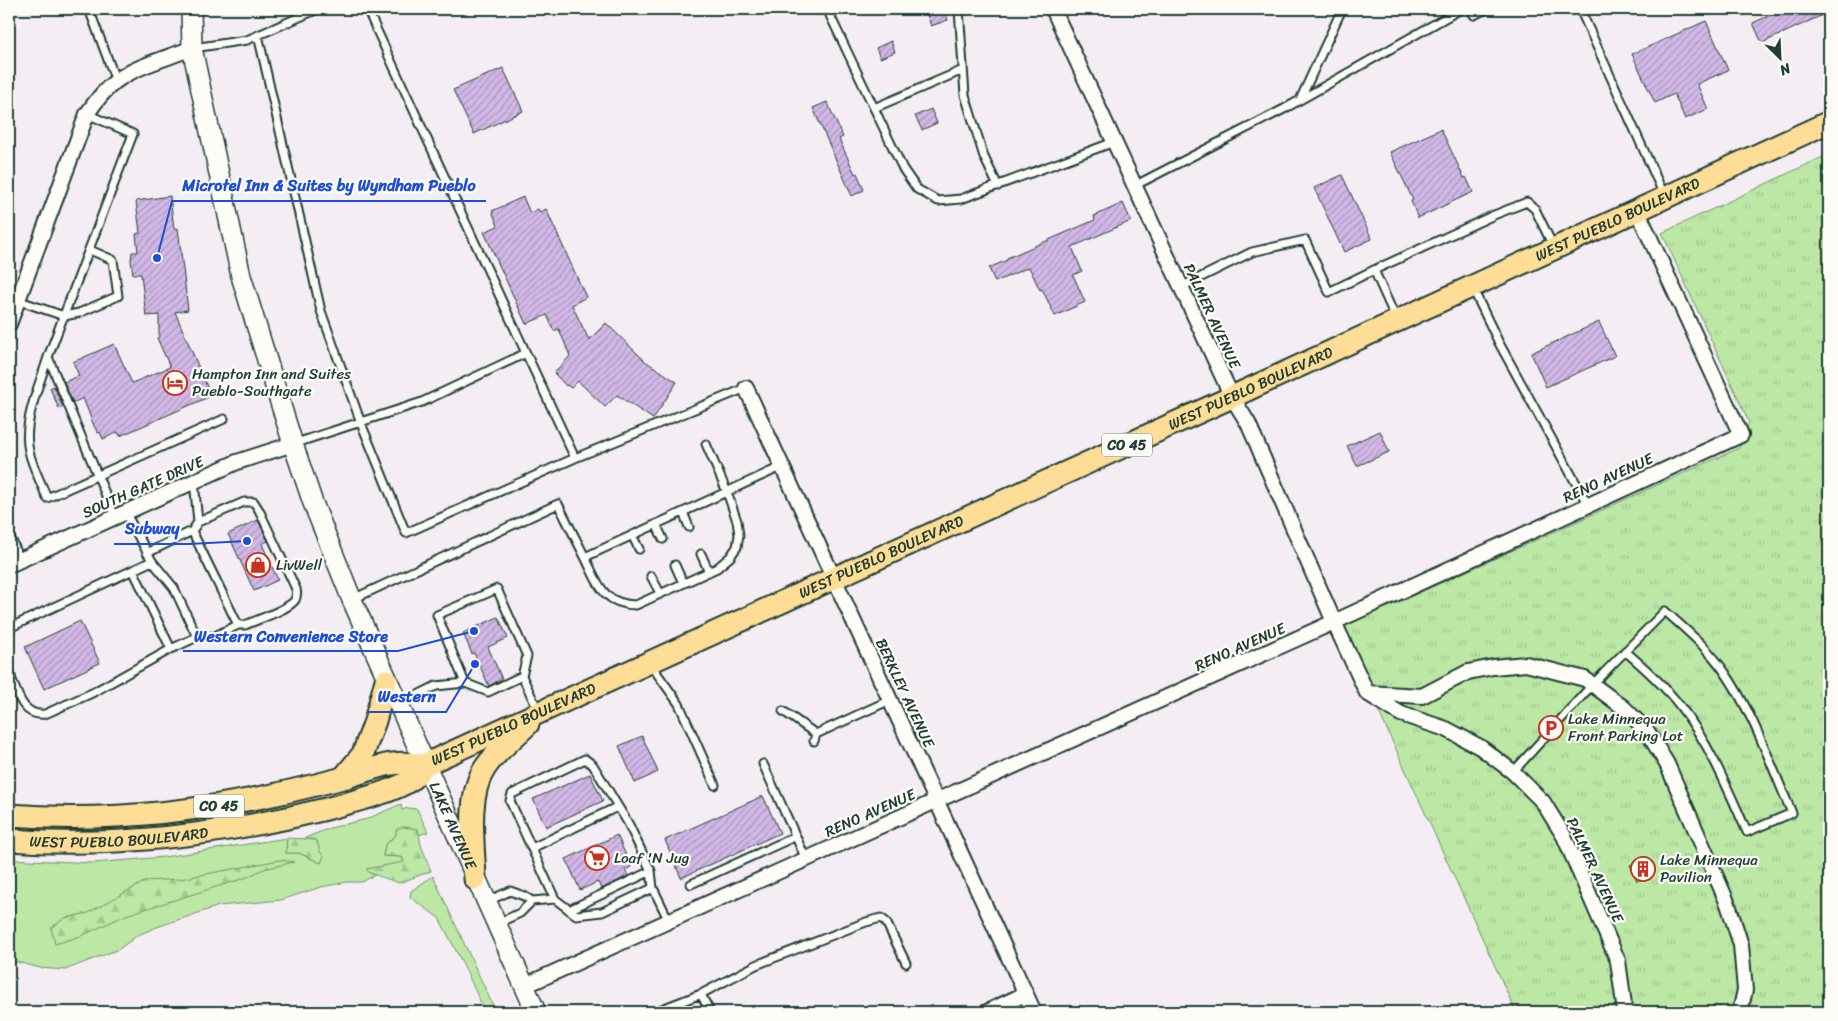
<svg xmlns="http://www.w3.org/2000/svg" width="1838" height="1021" font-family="Sriracha,sans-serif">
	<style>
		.grass { fill: #bce7a4; stroke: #6e926c }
		.forest { fill: url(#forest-firs); stroke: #6e926c }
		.park { fill: url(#park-tufts); stroke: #6e926c }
		.building { fill: url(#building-hatch); stroke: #1f3d34 }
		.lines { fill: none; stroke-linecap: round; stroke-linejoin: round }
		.lane-casing { stroke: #1f3d34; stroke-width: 11 }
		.street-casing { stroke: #1f3d34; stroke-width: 18 }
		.secondary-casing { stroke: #1f3d34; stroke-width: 22 }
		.primary-casing { stroke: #1f3d34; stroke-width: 25 }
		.lane { stroke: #fdfcf7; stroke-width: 7 }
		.street { stroke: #fdfcf7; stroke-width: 14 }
		.secondary { stroke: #fdfcf7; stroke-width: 19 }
		.primary { stroke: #fedd96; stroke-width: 21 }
		.labels { text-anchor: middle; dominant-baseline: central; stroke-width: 4.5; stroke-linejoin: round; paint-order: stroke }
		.shield { fill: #fdfcf7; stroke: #62766e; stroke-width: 1 }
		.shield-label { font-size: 14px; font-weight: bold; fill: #1f3d34 }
		.street-label { font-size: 15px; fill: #1f3d34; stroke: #fdfcf7 }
		.poi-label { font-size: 15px; fill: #1f3d34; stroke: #fdfcf7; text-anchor: start }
		.leader { fill: none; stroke: #1d4ed8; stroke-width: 2 }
		.callout-dot { fill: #1d4ed8; stroke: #fdfcf7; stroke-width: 2 }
		.callout-label { font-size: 16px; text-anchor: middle; font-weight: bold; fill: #1d4ed8; stroke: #fdfcf7; stroke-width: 4.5; stroke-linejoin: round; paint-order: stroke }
	</style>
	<defs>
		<pattern id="forest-firs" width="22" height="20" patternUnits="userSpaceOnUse" patternTransform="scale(1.25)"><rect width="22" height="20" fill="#bce7a4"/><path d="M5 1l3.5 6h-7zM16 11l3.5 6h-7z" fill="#a1c78e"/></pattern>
		<pattern id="park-tufts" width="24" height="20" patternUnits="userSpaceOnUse" patternTransform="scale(1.25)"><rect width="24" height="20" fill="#bce7a4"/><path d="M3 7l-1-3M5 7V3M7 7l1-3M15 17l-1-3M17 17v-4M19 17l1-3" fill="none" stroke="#a1c78e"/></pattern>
		<pattern id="building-hatch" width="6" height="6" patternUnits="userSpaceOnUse" patternTransform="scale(1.25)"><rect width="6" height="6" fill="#d2b8e7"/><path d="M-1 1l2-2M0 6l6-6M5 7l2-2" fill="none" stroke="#aa97bc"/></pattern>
	</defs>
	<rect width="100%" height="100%" fill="#f4eef4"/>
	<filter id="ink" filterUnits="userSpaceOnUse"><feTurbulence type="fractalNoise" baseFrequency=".02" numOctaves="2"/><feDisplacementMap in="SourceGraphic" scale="10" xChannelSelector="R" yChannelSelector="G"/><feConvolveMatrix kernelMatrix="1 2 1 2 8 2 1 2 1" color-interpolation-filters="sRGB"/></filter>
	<g filter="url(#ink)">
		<!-- grass -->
		<path class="grass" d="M401,804L402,810L408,808L417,809L428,832L419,835L418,829C404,827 394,836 385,845L383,856L402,857L404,862L370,873L375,875L362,882H347L321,887L281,900L219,906L157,927L138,935L119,949L65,970L40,968L17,962L9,965V859L93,863L164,857L287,838L286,853H299L321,863L317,841L312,839L300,840L330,828L367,819Z
			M433,876L496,1012H485L464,966L439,918L410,897L411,891Z"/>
		<!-- forest -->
		<path class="forest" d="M403,827L418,829L421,845L431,871L399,883L370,873L366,869L404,862L402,857L383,856L385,845L396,835V830Z
			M287,838C296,839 308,838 317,841L320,852L324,856L321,863L299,853H286Z
			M280,860L294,862L264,869L245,878L126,915L81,936L55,944L51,928L65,918L88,913L146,881L180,879Z"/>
		<!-- park -->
		<path class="park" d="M1829,154V1004L1811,1012H1516L1340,627L1390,606L1739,448L1749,422L1662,233Z"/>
		<!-- building -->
		<path class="building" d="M925,9H944L948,20L931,26Z
			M1783,9H1829V12L1762,43L1753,23Z
			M1706,21L1728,70L1697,84L1708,109L1685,119L1674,94L1655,103L1632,54Z
			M891,41L895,52L880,58L876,48Z
			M503,68L523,111L474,134L453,90Z
			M827,102L843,137L839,139L855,174L857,173L864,190L852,196L813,108Z
			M931,109L937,123L922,130L915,116Z
			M1441,129L1464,178L1466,177L1473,192L1418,218L1411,201L1413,200L1390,152Z
			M1342,175L1372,239L1344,252L1314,188Z
			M170,196L174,229L178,228L188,310L175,312L211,396L120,436L118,432L103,439L100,432L98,433L94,426L83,398L73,403L64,382L79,376L73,362L114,344L132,383L170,367L157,338L159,337V315L146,316L141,274H133L131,261L132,252H138L136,234L140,233L136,201Z
			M523,197L530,213L538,209L540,212L546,209L586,297L572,305L589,340L606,323L645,361L677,382L653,419L617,395L605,407L578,381L571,388L567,385L566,386L554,373L570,356L559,329L554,331L547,315L526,324L484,232L498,226L492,211Z
			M1123,203L1131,221L1072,247L1082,271L1073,275L1085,302L1055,316L1042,289L1040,290L1029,267L995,282L989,268L1007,260V258L1095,220L1094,216Z
			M1599,322L1615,356L1546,387L1531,353Z
			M54,386L63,407L59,409L50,388Z
			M1380,431L1389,452L1357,466L1347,446Z
			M258,520L268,541L262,544L278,580L254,591L228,534Z
			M498,617L508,638L488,647L502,679L489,686L474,653L472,654L463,633Z
			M80,621L100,663L44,689L25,647Z
			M642,736L658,772L635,783L619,746Z
			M590,774L603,801L546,827L533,799Z
			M763,796L780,833L681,878L665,840Z
			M617,835L631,867L625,870L628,876L601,889L598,882L580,890L566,859Z
			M1648,857L1655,872L1637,881L1630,865Z"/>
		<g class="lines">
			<defs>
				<path id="lane" d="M89,9L116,81
					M367,9L526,353
					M827,9L903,169L917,189L938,201L961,199L1114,142
					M959,9L965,95L984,157L998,186
					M1471,9L1474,15L1486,9
					M1580,9L1664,195
					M258,35L321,311L361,423L406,533L575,458
					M193,48L247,40L318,9
					M1300,100L1342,9
					M874,108L963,70
					M87,114L133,134L48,357L115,517
					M1134,186L1284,109L1461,9
					M1374,270L1494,215L1527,202L1535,209L1553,246
					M1181,287L1252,252L1305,240L1329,292L1374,270L1396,319
					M1473,289L1499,343L1588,505
					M17,300L64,316L79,313L118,296L113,260L90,250
					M48,357C40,384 22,422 29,451C32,466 41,482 47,498L224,419
					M293,444L422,402L526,353L575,458L746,388
					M125,512L152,561L174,588L197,637L215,636L238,625L192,531L198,522L194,481
					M683,512L689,527
					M198,522L244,502H254L259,510L296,589C297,593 297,596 295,600C288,610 256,620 245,625H238
					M656,524L663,539
					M632,535L639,549
					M147,553L192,531
					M701,554L709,572
					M585,557C598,583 602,604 636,605L717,568L730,557L737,547L739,535L737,521L727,492L706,444
					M675,565L683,583
					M651,576L660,593
					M353,599L558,504L585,557L783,466
					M9,628L152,561
					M171,649L197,637
					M651,665L679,704L715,785
					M9,672C17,691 21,717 45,714L92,693L171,649L133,570
					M465,683L437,615L497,589L527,656L522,676
					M400,704L436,686L465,683L488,692L522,676L538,710
					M783,711L816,734
					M814,741L816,734L890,700
					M763,764L806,859
					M1513,772L1593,684L1665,611C1686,630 1708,648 1724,671C1754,714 1771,766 1792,813L1747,832C1728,789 1709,743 1680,706C1664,685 1645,668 1625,651
					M532,848L617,807
					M691,884L796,836
					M555,899L510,801L512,794L585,759L593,765L628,823L651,871L653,888
					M488,901L510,891L524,896L532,901L520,913L498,923
					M532,901L555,899L576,915L602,912L653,888L669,921
					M569,910L651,871
					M701,994L756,965L866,922L881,918L886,922L906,963
					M654,1012L701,994L710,1012"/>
				<path id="street" d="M1053,9L1232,397L1248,423L1334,622L1367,693L1401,714L1446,729L1480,747L1513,772L1543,802L1564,836L1618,961L1625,1012
					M9,324L87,114C95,102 104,90 116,81C134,67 170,57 192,48
					M746,388L1034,1012
					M9,543L17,561
					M9,565L237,462L293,444
					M1367,693L1422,696L1468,672L1493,667L1526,664L1585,679L1624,708L1647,731L1667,764L1728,904L1741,945L1745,990L1740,1012
					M524,986L1334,622L1741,435L1637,210
					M987,1012L1025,994"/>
				<g id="secondary">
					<path id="s1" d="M191,9L192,48L241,276L293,444L313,503L352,600L536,1012"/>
				</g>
				<g id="primary">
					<path d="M343,778L363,754L375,721L386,680"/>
					<path d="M9,815C98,822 189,813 277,794C299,789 321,784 343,778C375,769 389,759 424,765"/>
					<path id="s2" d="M9,840C117,848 221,835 326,809C347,803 391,793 409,781C415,777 419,771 424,765L1232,397L1829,122"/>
					<path d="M475,879C474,846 466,796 485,768C496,751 514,738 528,724"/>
				</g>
			</defs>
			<!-- lane casing -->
			<use href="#lane" class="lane-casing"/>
			<!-- street casing -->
			<use href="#street" class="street-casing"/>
			<!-- secondary casing -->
			<use href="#secondary" class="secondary-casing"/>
			<!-- primary casing -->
			<use href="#primary" class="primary-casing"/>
			<!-- lane -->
			<use href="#lane" class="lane"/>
			<!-- street -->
			<use href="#street" class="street"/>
			<!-- secondary -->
			<use href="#secondary" class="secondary"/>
			<!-- primary -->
			<use href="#primary" class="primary"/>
		</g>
	</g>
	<!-- icons -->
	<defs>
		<symbol id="hotel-ring" viewBox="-11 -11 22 22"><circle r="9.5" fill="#fdfcf7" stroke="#c8321e" stroke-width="1.5"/><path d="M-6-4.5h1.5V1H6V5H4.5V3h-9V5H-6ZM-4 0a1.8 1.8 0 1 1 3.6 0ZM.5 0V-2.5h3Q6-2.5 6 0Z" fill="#c8321e"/></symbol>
		<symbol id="shop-ring" viewBox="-11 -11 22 22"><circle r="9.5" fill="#fdfcf7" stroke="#c8321e" stroke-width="1.5"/><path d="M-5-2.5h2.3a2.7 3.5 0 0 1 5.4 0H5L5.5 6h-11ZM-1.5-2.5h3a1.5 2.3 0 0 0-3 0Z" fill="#c8321e"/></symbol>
		<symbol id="parking-ring" viewBox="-11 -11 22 22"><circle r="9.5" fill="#fdfcf7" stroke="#c8321e" stroke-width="1.5"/><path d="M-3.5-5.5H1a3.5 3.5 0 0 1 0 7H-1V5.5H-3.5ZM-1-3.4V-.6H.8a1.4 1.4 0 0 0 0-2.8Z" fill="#c8321e"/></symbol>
		<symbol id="supermarket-ring" viewBox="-11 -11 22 22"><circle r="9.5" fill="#fdfcf7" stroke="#c8321e" stroke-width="1.5"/><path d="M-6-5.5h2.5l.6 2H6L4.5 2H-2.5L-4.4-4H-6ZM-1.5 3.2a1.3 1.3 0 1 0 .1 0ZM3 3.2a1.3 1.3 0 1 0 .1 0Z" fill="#c8321e"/></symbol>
		<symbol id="building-ring" viewBox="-11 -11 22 22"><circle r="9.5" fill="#fdfcf7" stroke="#c8321e" stroke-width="1.5"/><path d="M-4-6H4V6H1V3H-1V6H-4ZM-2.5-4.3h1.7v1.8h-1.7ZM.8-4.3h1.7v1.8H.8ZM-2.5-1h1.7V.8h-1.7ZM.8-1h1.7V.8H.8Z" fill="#c8321e"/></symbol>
	</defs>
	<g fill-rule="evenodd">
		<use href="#hotel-ring" x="161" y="369" width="28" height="28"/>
		<use href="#shop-ring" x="244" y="551" width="28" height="28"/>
		<use href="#parking-ring" x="1537" y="714" width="28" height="28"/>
		<use href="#supermarket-ring" x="583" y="844" width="28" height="28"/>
		<use href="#building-ring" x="1629" y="855" width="28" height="28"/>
	</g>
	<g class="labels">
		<!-- shield labels -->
		<g class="shield">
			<rect x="1102" y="433.5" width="50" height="23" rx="4"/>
			<rect x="194" y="794.5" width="50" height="23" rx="4"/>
		</g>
		<g class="shield-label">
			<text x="1127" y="445">CO 45</text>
			<text x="219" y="806">CO 45</text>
		</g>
		<!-- street labels -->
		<g class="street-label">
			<text stroke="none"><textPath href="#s2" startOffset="1742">WEST PUEBLO BOULEVARD</textPath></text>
			<text transform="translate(1212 316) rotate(65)">PALMER AVENUE</text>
			<text stroke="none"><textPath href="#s2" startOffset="1338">WEST PUEBLO BOULEVARD</textPath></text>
			<text transform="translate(1608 478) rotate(-25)">RENO AVENUE</text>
			<text transform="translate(143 487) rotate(-24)">SOUTH GATE DRIVE</text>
			<text stroke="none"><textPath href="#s2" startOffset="932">WEST PUEBLO BOULEVARD</textPath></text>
			<text transform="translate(1240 647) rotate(-24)">RENO AVENUE</text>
			<text transform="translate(905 693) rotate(65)">BERKLEY AVENUE</text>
			<text stroke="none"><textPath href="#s2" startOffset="528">WEST PUEBLO BOULEVARD</textPath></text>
			<text transform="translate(870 813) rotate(-24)">RENO AVENUE</text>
			<text stroke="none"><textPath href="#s1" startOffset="862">LAKE AVENUE</textPath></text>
			<text stroke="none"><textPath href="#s2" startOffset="110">WEST PUEBLO BOULEVARD</textPath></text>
			<text transform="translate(1595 870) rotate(65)">PALMER AVENUE</text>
		</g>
		<!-- poi labels -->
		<g class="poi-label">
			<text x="192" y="374">Hampton Inn and Suites<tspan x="192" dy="17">Pueblo-Southgate</tspan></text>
			<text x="276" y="565">LivWell</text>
			<text x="1568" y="719">Lake Minnequa<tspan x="1568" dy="17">Front Parking Lot</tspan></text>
			<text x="614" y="858">Loaf 'N Jug</text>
			<text x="1660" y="860">Lake Minnequa<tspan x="1660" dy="17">Pavilion</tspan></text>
		</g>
	</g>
	<!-- callouts -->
	<path class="leader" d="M157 258L172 201H486M247 541L189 544H114M474 631L398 651H183M475 664L446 712H368"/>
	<g class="callout-dot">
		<circle cx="157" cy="258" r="5"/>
		<circle cx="247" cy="541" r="5"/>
		<circle cx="474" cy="631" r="5"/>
		<circle cx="475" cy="664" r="5"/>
	</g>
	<g class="callout-label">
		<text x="329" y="191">Microtel Inn &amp; Suites by Wyndham Pueblo</text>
		<text x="152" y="534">Subway</text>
		<text x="291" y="642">Western Convenience Store</text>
		<text x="407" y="702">Western</text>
	</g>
	<!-- margin -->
	<rect width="1838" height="1021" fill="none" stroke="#fdfcf7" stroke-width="30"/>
	<rect x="15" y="15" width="1808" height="991" fill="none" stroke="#1f3d34" stroke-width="2" filter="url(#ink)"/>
	<!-- north arrow -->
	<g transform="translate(1780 58) rotate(156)" stroke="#fdfcf7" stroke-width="4" paint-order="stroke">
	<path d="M0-4L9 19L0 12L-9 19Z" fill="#1f3d34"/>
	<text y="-8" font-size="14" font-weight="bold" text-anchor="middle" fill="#1f3d34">N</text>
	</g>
</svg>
